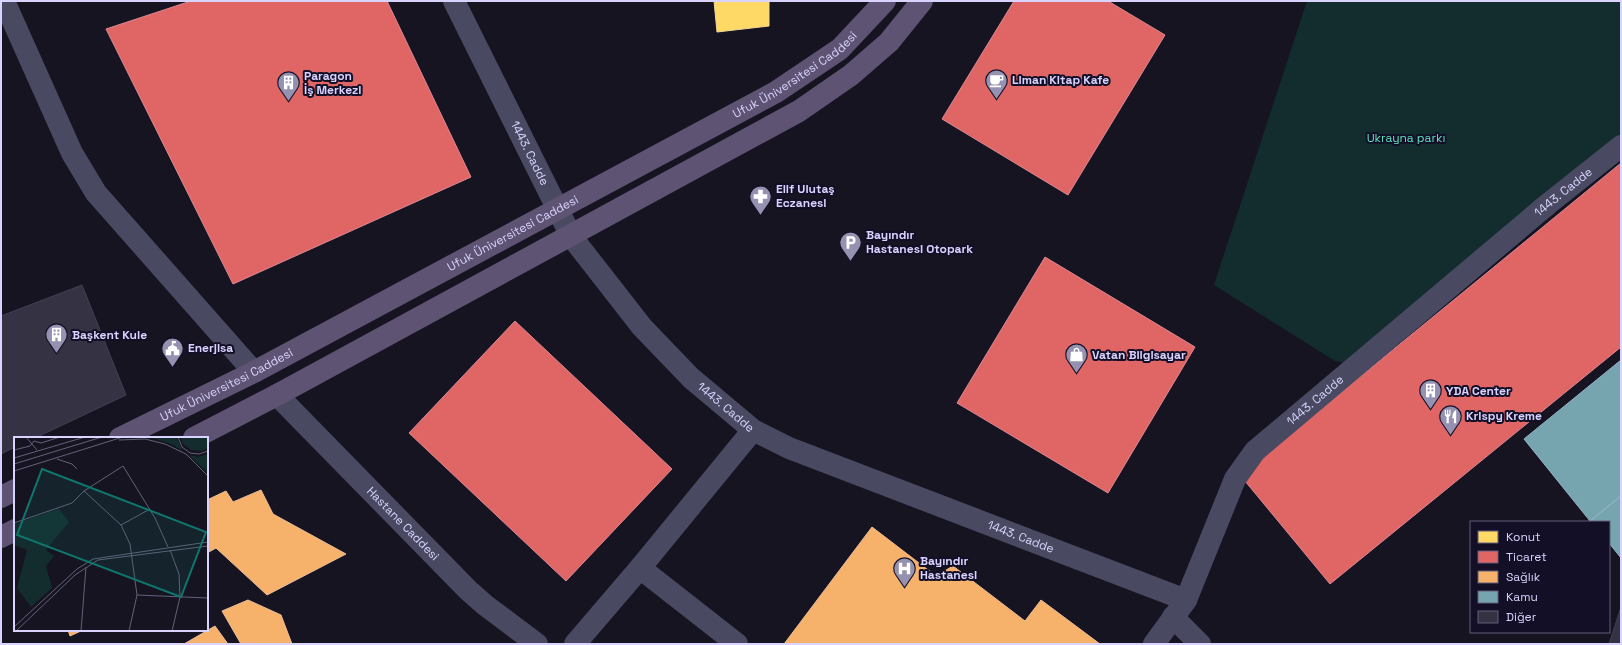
<svg xmlns="http://www.w3.org/2000/svg" width="1622" height="645" font-family="'Space Grotesk',sans-serif">
	<style>
		.green { fill: #132c2d }
		.homes { fill: #ffd966; stroke: #f4d894 }
		.shops { fill: #e06666; stroke: #de8794 }
		.health { fill: #f6b26b; stroke: #edbc97 }
		.public { fill: #76a5af; stroke: #94b3c7 }
		.building { fill: #343243; stroke: #433f54 }
		.lines { fill: none; stroke-linecap: round; stroke-linejoin: round }
		.minor { stroke: #4a4962; stroke-width: 22 }
		.major { stroke: #5e5373; stroke-width: 22 }
		.labels { text-anchor: middle; dominant-baseline: central; stroke-width: 4; stroke-linejoin: round; paint-order: stroke }
		.street-label { font-size: 12px; fill: #d9d4ff; stroke: #130f26 }
		.poi-label { font-size: 12px; font-weight: bold; fill: #d9d4ff; stroke: #130f26; text-anchor: start }
		.park-label { font-size: 12px; fill: #5fe0c0; stroke: #130f26 }
		.inset-road { fill: none; stroke: #64617a; stroke-width: 1 }
		.view { fill: #0f766e; fill-opacity: 0.15; stroke: #0f766e; stroke-width: 2 }
		.inset-edge { fill: none; stroke: #d9d4ff; stroke-width: 2 }
	</style>
	<rect width="100%" height="100%" fill="#161421"/>
	<!-- green -->
	<path class="green" d="M1307,1H1621V138L1344,363L1335,361L1214,285Z"/>
	<!-- homes -->
	<path class="homes" d="M714,1H769V26L717,32Z"/>
	<!-- shops -->
	<path class="shops" d="M191,1H387L471,177L233,284L106,29Z
		M1014,1H1108L1165,35L1068,195L942,119Z
		M1621,163V347L1330,584L1240,475Z
		M1045,257L1195,347L1108,493L957,403Z
		M515,321L672,469L566,581L409,433Z"/>
	<!-- health -->
	<path class="health" d="M261,490L273,514L346,554L267,595L216,548L207,553V500L226,491L233,502Z
		M872,527L936,576L953,566L1025,621L1041,600L1100,644H784Z
		M248,600L281,615L292,644H241L222,611Z
		M215,626L228,644H184Z
		M68,630H83L70,636Z"/>
	<!-- public -->
	<path class="public" d="M1621,360V496L1590,521L1524,439Z
		M1621,496V558L1609,543V522L1590,521Z"/>
	<!-- building -->
	<path class="building" d="M82,285L126,395L35,438H15V447L1,454V316Z
		M1621,607V644H1609Z"/>
	<g class="lines">
		<!-- minor -->
		<g class="minor">
			<path d="M4,1L72,153L96,193L254,372"/>
			<path id="s1" d="M454,1L571,236L642,327L691,378L753,430L789,448L1186,600"/>
			<path id="s2" d="M277,395L468,590L485,605L537,644"/>
			<path d="M640,568L737,644"/>
			<path d="M1173,617L1200,644"/>
			<path d="M575,644L640,568L753,430"/>
			<path id="s3" d="M1154,644L1186,600L1235,479L1255,451L1548,204L1621,146"/>
		</g>
		<!-- major -->
		<g class="major">
			<path id="s4" d="M120,438L254,372L776,92L840,49L885,1"/>
			<path d="M194,438L277,395L799,111L851,75L889,42L922,1"/>
			<path d="M1,497L15,490"/>
			<path d="M1,537L15,530"/>
		</g>
	</g>
	<!-- icons -->
	<defs>
		<symbol id="cafe-pin" viewBox="-11 -11 22 30"><path d="M0 17L-7.5 6A9.5 9.5 0 1 1 7.5 6Z" fill="#9591b1" stroke="#130f26"/><path d="M-5.5-4.5H6V0H3Q3 3.5 0 3.5H-2.5Q-5.5 3.5-5.5 0ZM3-3.2v2h1.7v-2ZM-6 4.5H4V6H-6Z" fill="#fff"/></symbol>
		<symbol id="building-pin" viewBox="-11 -11 22 30"><path d="M0 17L-7.5 6A9.5 9.5 0 1 1 7.5 6Z" fill="#9591b1" stroke="#130f26"/><path d="M-4-6H4V6H1V3H-1V6H-4ZM-2.5-4.3h1.7v1.8h-1.7ZM.8-4.3h1.7v1.8H.8ZM-2.5-1h1.7V.8h-1.7ZM.8-1h1.7V.8H.8Z" fill="#fff"/></symbol>
		<symbol id="pharmacy-pin" viewBox="-11 -11 22 30"><path d="M0 17L-7.5 6A9.5 9.5 0 1 1 7.5 6Z" fill="#9591b1" stroke="#130f26"/><path d="M-2-6h4v4h4v4h-4v4h-4v-4h-4v-4h4Z" fill="#fff"/></symbol>
		<symbol id="parking-pin" viewBox="-11 -11 22 30"><path d="M0 17L-7.5 6A9.5 9.5 0 1 1 7.5 6Z" fill="#9591b1" stroke="#130f26"/><path d="M-3.5-5.5H1a3.5 3.5 0 0 1 0 7H-1V5.5H-3.5ZM-1-3.4V-.6H.8a1.4 1.4 0 0 0 0-2.8Z" fill="#fff"/></symbol>
		<symbol id="civic-pin" viewBox="-11 -11 22 30"><path d="M0 17L-7.5 6A9.5 9.5 0 1 1 7.5 6Z" fill="#9591b1" stroke="#130f26"/><path d="M-.6-6.5H3V-4.5H.6V-3L4-1V1h2V6H-6V1h2V-1L-.6-3ZM-1.2 2.5V6h2.4V2.5Z" fill="#fff"/></symbol>
		<symbol id="shop-pin" viewBox="-11 -11 22 30"><path d="M0 17L-7.5 6A9.5 9.5 0 1 1 7.5 6Z" fill="#9591b1" stroke="#130f26"/><path d="M-5-2.5h2.3a2.7 3.5 0 0 1 5.4 0H5L5.5 6h-11ZM-1.5-2.5h3a1.5 2.3 0 0 0-3 0Z" fill="#fff"/></symbol>
		<symbol id="restaurant-pin" viewBox="-11 -11 22 30"><path d="M0 17L-7.5 6A9.5 9.5 0 1 1 7.5 6Z" fill="#9591b1" stroke="#130f26"/><path d="M-5-6h1v4h1v-4h1v4h1v-4h1v5L-1.5 .5V6h-2V.5L-5-1ZM5-6V6H3V1.5H1.5Q1.5-4 5-6Z" fill="#fff"/></symbol>
		<symbol id="hospital-pin" viewBox="-11 -11 22 30"><path d="M0 17L-7.5 6A9.5 9.5 0 1 1 7.5 6Z" fill="#9591b1" stroke="#130f26"/><path d="M-5-5h3v3.5h4V-5h3V5h-3V1.5h-4V5h-3Z" fill="#fff"/></symbol>
	</defs>
	<g fill-rule="evenodd">
		<use href="#cafe-pin" x="984" y="68" width="25" height="34"/>
		<use href="#building-pin" x="276" y="70" width="25" height="34"/>
		<use href="#pharmacy-pin" x="748" y="184" width="25" height="34"/>
		<use href="#parking-pin" x="838" y="230" width="25" height="34"/>
		<use href="#building-pin" x="44" y="322" width="25" height="34"/>
		<use href="#civic-pin" x="160" y="336" width="25" height="34"/>
		<use href="#shop-pin" x="1064" y="342" width="25" height="34"/>
		<use href="#building-pin" x="1418" y="378" width="25" height="34"/>
		<use href="#restaurant-pin" x="1438" y="404" width="25" height="34"/>
		<use href="#hospital-pin" x="892" y="556" width="25" height="34"/>
	</g>
	<g class="labels">
		<!-- street labels -->
		<g class="street-label">
			<text stroke="none"><textPath href="#s4" startOffset="767">Ufuk Üniversitesi Caddesi</textPath></text>
			<text stroke="none"><textPath href="#s1" startOffset="170">1443. Cadde</textPath></text>
			<text stroke="none"><textPath href="#s3" startOffset="622">1443. Cadde</textPath></text>
			<text stroke="none"><textPath href="#s4" startOffset="443">Ufuk Üniversitesi Caddesi</textPath></text>
			<text stroke="none"><textPath href="#s4" startOffset="119">Ufuk Üniversitesi Caddesi</textPath></text>
			<text stroke="none"><textPath href="#s3" startOffset="298">1443. Cadde</textPath></text>
			<text stroke="none"><textPath href="#s1" startOffset="494">1443. Cadde</textPath></text>
			<text stroke="none"><textPath href="#s2" startOffset="180">Hastane Caddesi</textPath></text>
			<text stroke="none"><textPath href="#s1" startOffset="818">1443. Cadde</textPath></text>
		</g>
		<!-- poi labels -->
		<g class="poi-label">
			<text x="304" y="76">Paragon<tspan x="304" dy="14">İş Merkezi</tspan></text>
			<text x="1012" y="80">Liman Kitap Kafe</text>
			<text x="776" y="189">Elif Ulutaş<tspan x="776" dy="14">Eczanesi</tspan></text>
			<text x="866" y="235">Bayındır<tspan x="866" dy="14">Hastanesi Otopark</tspan></text>
			<text x="72" y="335">Başkent Kule</text>
			<text x="188" y="348">Enerjisa</text>
			<text x="1092" y="355">Vatan Bilgisayar</text>
			<text x="1446" y="391">YDA Center</text>
			<text x="1466" y="416">Krispy Kreme</text>
			<text x="920" y="561">Bayındır<tspan x="920" dy="14">Hastanesi</tspan></text>
		</g>
		<!-- park labels -->
		<g class="park-label">
			<text x="1406" y="138">Ukrayna parkı</text>
		</g>
	</g>
	<!-- overview -->
	<g transform="translate(14 437)">
		<rect width="194" height="194" fill="#161421"/>
		<path d="M136,0H162L169,14L157,7ZM167,0H194V11L188,14L177,13L168,6ZM194,17V36L175,18L184,20ZM45,72L55,85L32,113L40,119L32,129L38,151L17,170L3,151L13,113L0,108V87Z" fill="#132c2d"/>
		<path class="inset-road" d="M12,0L23,13M164,0L168,10L176,16L185,17L194,14M105,3L131,2L151,7L172,17L194,39M0,13L16,9L20,4L27,6L46,0M0,21L71,0M43,22L58,27L63,32M0,27L88,0M0,34L109,0M70,54L107,88L116,107L123,158L115,194M0,86L58,66L70,54L109,29L141,81L154,110M107,88L136,72M156,113L165,137L166,160L158,194M123,158L194,161M0,190L63,132L79,122L194,105M2,194L61,138L84,123L194,109M67,194L72,130"/>
		<path class="view" d="M28,32L192,95L167,160L3,98Z"/>
		<rect width="194" height="194" class="inset-edge"/>
	</g>
	<!-- border -->
	<rect width="1622" height="645" fill="none" stroke="#d9d4ff" stroke-width="4"/>
	<!-- legend -->
	<rect x="1470" y="521" width="140" height="112" fill="#130f26" stroke="#625e7d"/>
	<rect x="1478" y="531" width="20" height="12" fill="#ffd966" stroke="#625e7d"/>
	<text x="1506" y="541" font-size="12" fill="#d9d4ff">Konut</text>
	<rect x="1478" y="551" width="20" height="12" fill="#e06666" stroke="#625e7d"/>
	<text x="1506" y="561" font-size="12" fill="#d9d4ff">Ticaret</text>
	<rect x="1478" y="571" width="20" height="12" fill="#f6b26b" stroke="#625e7d"/>
	<text x="1506" y="581" font-size="12" fill="#d9d4ff">Sağlık</text>
	<rect x="1478" y="591" width="20" height="12" fill="#76a5af" stroke="#625e7d"/>
	<text x="1506" y="601" font-size="12" fill="#d9d4ff">Kamu</text>
	<rect x="1478" y="611" width="20" height="12" fill="#343243" stroke="#625e7d"/>
	<text x="1506" y="621" font-size="12" fill="#d9d4ff">Diğer</text>
</svg>
